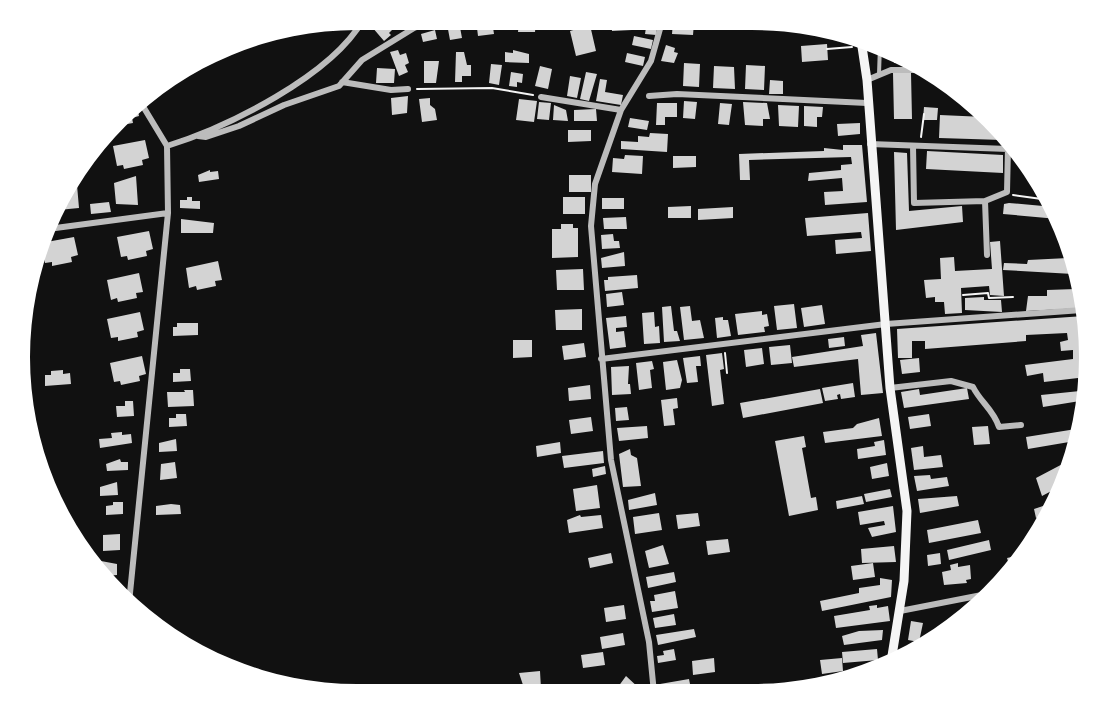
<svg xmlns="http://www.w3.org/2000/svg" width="1109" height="714" font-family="Commissioner,sans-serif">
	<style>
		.building { fill: #d3d3d3 }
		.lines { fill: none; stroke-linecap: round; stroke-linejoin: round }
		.path { stroke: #f5f5f5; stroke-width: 2 }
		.service { stroke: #bcbcbc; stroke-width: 4 }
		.minor { stroke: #bcbcbc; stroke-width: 6 }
		.secondary { stroke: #f5f5f5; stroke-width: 9 }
	</style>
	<rect width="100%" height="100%" fill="#111"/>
	<!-- building -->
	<path class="building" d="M380,20H385L393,29L389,33L391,35L384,41L372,27Z
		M476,20L492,21L494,34L478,36Z
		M519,21H536L535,32H518Z
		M611,21H632V30L612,31Z
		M647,21L658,22L656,35L645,34Z
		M459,22L462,38L450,40L447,24Z
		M673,22L694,23L693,35L672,34Z
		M590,25L596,51L576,56L570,31Z
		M435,30L437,39L423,42L421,34Z
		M634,36L653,40L651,49L632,45Z
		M827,44L828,60L802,62L801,46Z
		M666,45L675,48L674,52L678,53L674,63L661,61Z
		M398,50L400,55L406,53L409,63L405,65L408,72L399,76L390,52Z
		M513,50L529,54V63L505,62V52L513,53Z
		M456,52H464L467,65H471V76H462V82H455Z
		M627,53L645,57L643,66L625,62Z
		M895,53L903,59L911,63H894Z
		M424,61H439L436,83H424Z
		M684,63L700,64L699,87L683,86Z
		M491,64L502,65L499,85L489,83Z
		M746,65L765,66L764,90L745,89Z
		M540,66L552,69L548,89L535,86Z
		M714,66L734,67L735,89L713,88Z
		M377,68L395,69L394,83H376Z
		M511,72L523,74L522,83L517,82V87L509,86Z
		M586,72L597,74L589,101L580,99Z
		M893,73H911L912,119H894Z
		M570,76L581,78L577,98L567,96Z
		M600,79L607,80L605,92L623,95L621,105L596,101Z
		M770,80L783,81V94H769Z
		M408,96L407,113L392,115L391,98Z
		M430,98V105L435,109L437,120L422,122L419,99Z
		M519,99L537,101L534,122L516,120Z
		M684,101L697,102L695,119L683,118Z
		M539,102L551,103L549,120L537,119Z
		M743,102L767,103L770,119H763V126L745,125Z
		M657,103H677V117H665V125H656Z
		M720,103L732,104L729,125L718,124Z
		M554,105L566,110L568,121L553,120Z
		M778,105L799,106L798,127L779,126Z
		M137,106L139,116L132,118L133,123L116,126Z
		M804,106L823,107L822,117H817V127L804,126Z
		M924,107L938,108L937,120H923Z
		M596,109L597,121H574V110Z
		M940,115L985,117L1003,140L939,138Z
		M630,118L649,121L647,130L628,127Z
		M860,123V134L838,136L837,124Z
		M568,130H591V141L568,142Z
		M650,133L668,134L667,152L621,149V141L638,142V136L649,137Z
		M145,140L149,158L142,160L143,165L124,169L123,165L117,166L113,146Z
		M843,145H862L867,202L825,205L824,192L843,191L842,178L808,181L809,173L841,170V165L852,164L851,157L749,160L750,180H740L739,154L824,151V148L843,150Z
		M927,151L1003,155V173L926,169Z
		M894,152L907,153L909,211L962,206L963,222L896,230Z
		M625,155L643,156L642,174L612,172L613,158L624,159Z
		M673,156H696V167L673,168Z
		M210,170V172L218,171L219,179L199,182L198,175Z
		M569,175H591V192H569Z
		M136,176L138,205L116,204L114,183Z
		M77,185L79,208L58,210L71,186Z
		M187,197H192V201H200V209L180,208V200H187Z
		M563,197H585V214H563Z
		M602,198H624V209H602Z
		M109,202L111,212L91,214L90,204Z
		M1009,203L1054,207L1058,219L1003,214L1004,204Z
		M691,206V218H668V207Z
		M733,207V218L698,220V209Z
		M868,213L871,251L836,254L835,240L862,238L861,232L807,236L805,218Z
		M626,217L627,229H604L603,218Z
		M181,219L214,223L213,233H181Z
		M561,224H573V228H578V257L552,258V229H561Z
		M149,231L153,249L146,251L147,256L128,260L127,256L121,257L117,237Z
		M613,234L614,241H619L620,248L602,249L601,235Z
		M74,237L78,255L71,257L72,262L52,266V262L45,263L41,243Z
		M1000,241L1004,296L990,295L989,286L961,288L962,313L945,314L944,302H935V297L926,298L924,280L941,279L940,258L954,257L955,271L992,269L990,242Z
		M39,245L42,259L35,261L38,248Z
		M624,252L625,266L602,268L601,258Z
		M1068,258L1073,274L1003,270L1004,263L1027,264L1028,260Z
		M218,261L222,280L215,281L216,286L197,290L196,286L189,288L186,268Z
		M583,269L584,290H557L556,270Z
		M139,273L143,292L136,293L137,298L118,302L117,298L111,300L107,280Z
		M637,275L638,288L605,291L604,280H608V277Z
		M1076,289L1081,308L1026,311L1028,296H1047V290Z
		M622,292L624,305L607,307L606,294Z
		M984,297V300H1001L1002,312L965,310V298Z
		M794,304L797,328L777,330L774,306Z
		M822,305L825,324L804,327L801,308Z
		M671,306L674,331H677L680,341L664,342L662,307Z
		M690,306L692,321L700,320L704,338L684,340L680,307Z
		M582,309V330H556L555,310Z
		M762,311V315L767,314L769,326L764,327L765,332L738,335L735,314Z
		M140,312L144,330L137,332L138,337L118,341V337L111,338L107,319Z
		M654,312L655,327L659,326L660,343L644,344L642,313Z
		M626,316L627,327L616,328V332L624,331L626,347L610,349L606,318Z
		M1084,316L1089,335L1080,401L1043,407L1041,395L1080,391L1078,378L1044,382L1043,373L1027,376L1025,365L1073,359V350L1061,351L1060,342L1068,340L1067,333L1026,335V341L925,349V341H912V358H898L897,329Z
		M723,317V320H728L731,336L717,338L715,318Z
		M177,323H198V335L173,336V327H177Z
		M876,333L883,393L861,395L858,359L794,367L792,357L863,346L861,335Z
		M844,337L845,346L829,348L828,339Z
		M513,340H532V357L513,358Z
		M584,343L586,357L564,360L562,346Z
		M790,345L792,363L771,365L769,347Z
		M762,348L764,364L746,367L744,350Z
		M722,353L724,369L720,370L724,404L712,406L706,355Z
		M142,356L146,374L139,376L140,381L121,385L120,381L114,382L110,363Z
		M700,356L701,366H696L698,382L687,383L683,358Z
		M919,358L920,372L902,374L900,360Z
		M677,360L682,380L680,388L666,390L663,362Z
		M652,361L654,369L650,370L652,388L639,390L636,363Z
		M629,366L628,384H630L631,394L612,395L611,367Z
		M180,369H190L191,381L173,382V373H180Z
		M63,370V374L70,373L71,384L45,386V375H51V371Z
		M853,383L855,397L841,399L840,394L837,395L838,399L825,401L822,388Z
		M590,385L591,399L569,401L568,388Z
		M967,388L969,399L904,408L901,392L919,389L920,395Z
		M820,389L823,403L743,418L740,403Z
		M184,390H193L194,406L168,407L167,392H185Z
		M677,398L678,408L673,409L675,425L664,426L661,400Z
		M125,401H133L134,416L117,417L116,406H125Z
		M627,407L629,420L616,421L615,408Z
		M176,414H186L187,426L169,427V418H176Z
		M929,414L931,426L910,429L908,417Z
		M591,417L593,431L571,434L569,420Z
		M879,418L882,436L825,443L823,432L853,428L857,424Z
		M647,426L648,438L619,441L617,428Z
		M988,426L990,444L974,445L972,427Z
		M1076,429L1075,441L1028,449L1026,437Z
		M122,432V435L131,434L132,443L100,448L99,439L112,438L111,433Z
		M804,436L806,447L802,448L811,498L816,497L818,510L789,516L775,441Z
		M176,439L177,451L159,452V443Z
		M884,440L886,455L858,459L857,449L875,446L874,442Z
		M560,442L561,453L537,457L536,446Z
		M923,446L924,457L941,455L943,467L914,470L911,448Z
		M630,449L631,455L637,458L641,486L623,487L619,454Z
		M603,451L604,463L564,468L562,456Z
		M120,459L121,462H128V470L107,471L106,464Z
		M1072,459L1059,487L1042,496L1036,478Z
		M175,462L177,478L160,480L161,464Z
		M887,463L889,476L872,479L870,467Z
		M605,466L606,474L593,477L592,469Z
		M930,475L931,479L947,477L949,486L917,491L914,476Z
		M117,482L118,495L100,496V487Z
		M597,485L600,508L576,511L573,489Z
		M890,489L892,497L866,502L864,494Z
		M655,493L657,505L629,510L628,500Z
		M862,496L864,504L837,509L836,501Z
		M957,496L959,506L920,513L918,499Z
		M113,502H123V514L106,515V506L113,505Z
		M171,504L180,505L181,514L156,515V506Z
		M1049,504L1042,516L1036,518L1034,509Z
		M893,506L896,532L872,537L868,528L885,525L884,521L860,525L858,512Z
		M659,513L662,530L635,534L633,517Z
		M698,513L700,526L678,529L676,515Z
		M580,515L581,517L601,515L603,528L569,533L567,520Z
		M978,520L981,533L929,543L927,530Z
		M120,534V550L103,551V535Z
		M728,539L730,552L708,555L706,541Z
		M989,540L991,550L949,560L947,550Z
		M663,545L669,564L649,568L645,551Z
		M894,546L896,562L862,563L861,549Z
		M611,553L613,563L590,568L588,558Z
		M940,553L941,564L928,566L927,555Z
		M1020,555L1011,571L1007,558Z
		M101,561L117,564V575L106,576L102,571Z
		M873,563L875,577L853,580L851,566Z
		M958,563V567L970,565L971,579L966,580L967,583L944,585L942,572L951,570L950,565Z
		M674,572L676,582L648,588L646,577Z
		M880,578L892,580L891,597L822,611L820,601L859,593V588L880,585Z
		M675,591L678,608L652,612L650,601H655L654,595Z
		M624,605L626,619L606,622L604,608Z
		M877,605V608L888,606L890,621L836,628L834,616L870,610L869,606Z
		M674,614L676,625L655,628L653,618Z
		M911,621L923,623L919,642L908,640Z
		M694,629L696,637L658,645L656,635Z
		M883,630L882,640L844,645L842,636L859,631Z
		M623,633L625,645L602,649L600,637Z
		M674,649L676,660L658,663L657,656L664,655L663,651Z
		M877,649L878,660L843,663L842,652Z
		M603,652L605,665L583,668L581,655Z
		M714,658L715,672L693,675L692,661Z
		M842,658L843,671L822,674L820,660Z
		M540,671L541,689L525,691L519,673Z
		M626,676L640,689L637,693H628L618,687Z
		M689,679L691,689L662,693L660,684Z"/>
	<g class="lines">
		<!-- path -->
		<path class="path" d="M827,49L852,47
			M417,89L492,88L533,95
			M921,137L924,114
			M1013,195L1049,200
			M963,295L988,293L989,298L1013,297
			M725,353L727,373"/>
		<!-- service -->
		<path class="service" d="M879,74L880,45"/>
		<!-- minor -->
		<path class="minor" d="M867,80L891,70H920
			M342,82L391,90L408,89
			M649,96L677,94L867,103
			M541,97L621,110
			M141,103L167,146
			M198,136L206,137L239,126L284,105L339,86L362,60L414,28L433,20
			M870,144L1008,149
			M167,146C228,127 331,76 363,20
			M913,146L914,203L985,201L1007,192L1008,147
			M985,201L987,255
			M48,229L168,213
			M601,359L886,324L1082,310
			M890,388L951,381L973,387C981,403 993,409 999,427L1021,425
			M129,603L168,213L167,146
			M900,611L987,594
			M654,693L649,642L611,460L591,226L595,184L621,110L651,61L662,22"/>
		<!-- secondary -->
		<path class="secondary" d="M861,40L867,80L890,388L907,511L904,581L891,662"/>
	</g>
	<!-- crop -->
	<path d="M0 0H1109V714H0ZM357 30H752A327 327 0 0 1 1079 357V357A327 327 0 0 1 752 684H357A327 327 0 0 1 30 357V357A327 327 0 0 1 357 30Z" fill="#fff" fill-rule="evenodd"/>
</svg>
